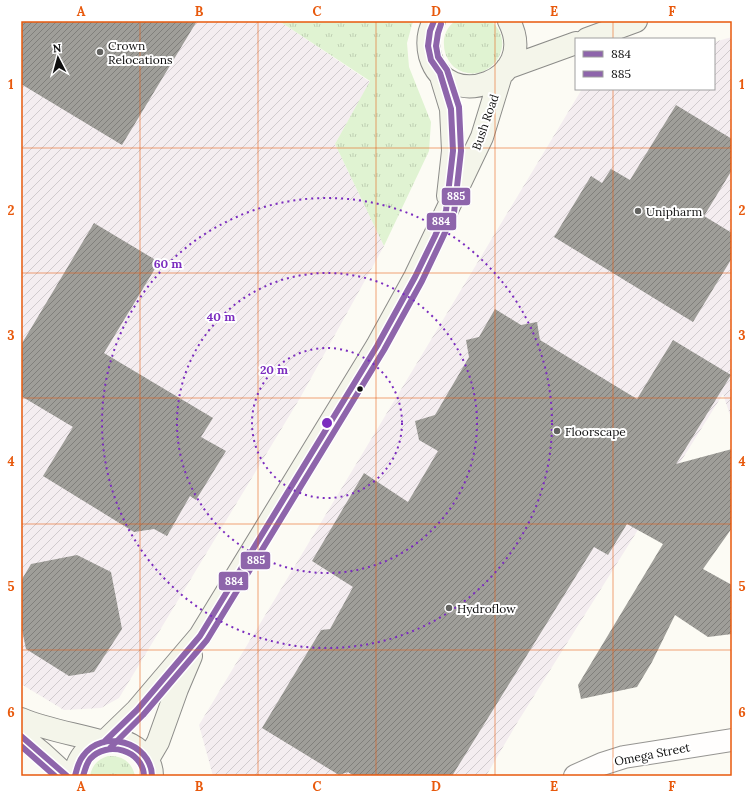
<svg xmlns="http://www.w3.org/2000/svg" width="753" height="797" font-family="Lora,serif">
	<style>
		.industrial { fill: url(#industrial-furrows) }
		.grass { fill: url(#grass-tufts) }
		.building { fill: url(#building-hatch) }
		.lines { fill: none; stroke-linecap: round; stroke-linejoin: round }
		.street-casing { stroke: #969592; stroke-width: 24 }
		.secondary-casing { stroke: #8c8c89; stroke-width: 24 }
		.street { stroke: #fffefd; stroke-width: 22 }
		.secondary { stroke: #f4f5ea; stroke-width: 22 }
		.bus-1-casing { stroke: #fff; stroke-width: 9 }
		.bus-2-casing { stroke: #fff; stroke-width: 9 }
		.bus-1 { stroke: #8e65ab; stroke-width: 6 }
		.bus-2 { stroke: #8e65ab; stroke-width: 6 }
		.grid { fill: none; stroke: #e8590c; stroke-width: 1; stroke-opacity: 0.55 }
		.ring { fill: none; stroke: #7b2cbf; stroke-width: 2; stroke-dasharray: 2 4 }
		.poi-dot { fill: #62625f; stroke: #fff; stroke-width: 1.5 }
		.bus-dot { fill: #0f0f0f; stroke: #fff; stroke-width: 1.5 }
		.labels { text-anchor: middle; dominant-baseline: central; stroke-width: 4; stroke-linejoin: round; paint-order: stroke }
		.poi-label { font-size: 12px; fill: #0f0f0f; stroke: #fff; text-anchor: start }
		.street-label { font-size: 12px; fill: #0f0f0f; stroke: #fff }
		.centre { fill: #7b2cbf; stroke: #fff; stroke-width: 2 }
		.ring-label { font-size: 12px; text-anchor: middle; font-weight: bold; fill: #7b2cbf; stroke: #fff; stroke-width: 4; stroke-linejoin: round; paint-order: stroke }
		.line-badge { stroke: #fff; stroke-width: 1.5 }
		.badge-label { font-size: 11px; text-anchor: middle; font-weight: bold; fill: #fff }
		.neatline { fill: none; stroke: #e8590c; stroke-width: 1.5 }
		.grid-label { font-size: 13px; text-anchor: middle; font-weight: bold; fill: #e8590c }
	</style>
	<defs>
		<pattern id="industrial-furrows" width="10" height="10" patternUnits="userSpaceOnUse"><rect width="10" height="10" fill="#f4edf0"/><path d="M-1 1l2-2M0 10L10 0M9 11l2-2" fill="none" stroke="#d0cacd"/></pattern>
		<pattern id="grass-tufts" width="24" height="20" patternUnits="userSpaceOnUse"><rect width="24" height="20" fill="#e0f3d2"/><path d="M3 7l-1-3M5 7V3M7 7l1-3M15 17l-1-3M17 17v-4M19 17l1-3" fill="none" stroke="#bfcfb3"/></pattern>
		<pattern id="building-hatch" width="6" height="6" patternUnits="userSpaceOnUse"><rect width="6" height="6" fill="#9f9e99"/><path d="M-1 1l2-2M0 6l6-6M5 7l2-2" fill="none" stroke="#807f7b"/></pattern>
	</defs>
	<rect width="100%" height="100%" fill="#fcfbf4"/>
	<!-- industrial -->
	<path class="industrial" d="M21,21H279L370,82L335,144L384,246L300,398L119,698L101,708L64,710L21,684Z
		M732,37V421L723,394L517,723L486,776H213L199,725L582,89H714V42Z"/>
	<!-- grass -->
	<path class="grass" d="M279,21H413L407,43L409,67L431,122L429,151L384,246L335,144L370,81Z
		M455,21H491C521,46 485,90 454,67C448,61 444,53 444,45C443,36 447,27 455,21Z
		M108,756C122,755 132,762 135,776H90C92,765 98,759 108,756Z"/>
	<!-- building -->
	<path class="building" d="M21,21H197L122,145L21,84Z
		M676,105L732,139V170L704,216L732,233V258L693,322L554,237L591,176L602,183L611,169L630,180Z
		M94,223L159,262L104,353L213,418L201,437L226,451L196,500L190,496L167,536L154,529L134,532L43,476L73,427L21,396V345Z
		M495,309L521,325L537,322L540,340L637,399L673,340L731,375L676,464L732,449V528L703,569L732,585V634L708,637L675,615L652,662L637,687L581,699L578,685L663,544L627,524L608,555L594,547L452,776H354L348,772L339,775L262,728L321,630L330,629L353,587L312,561L364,473L408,502L438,451L419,440L415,421L435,415L469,357L466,340L479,337Z
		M77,555L111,572L122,629L94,672L69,676L26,649L21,625V581L31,564Z"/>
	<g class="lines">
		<defs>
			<path id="street" d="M575,776L602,764L624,757L732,740"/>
			<path id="secondary" d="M434,21C428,32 427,44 430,56C447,114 540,81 509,21
				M587,39L636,21
				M507,68L576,43
				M440,73L451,109L453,151L448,196
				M21,719C47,730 76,734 103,742
				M21,736L42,753L67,776
				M104,742L137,710L200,636L377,346L415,277L482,137L501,75
				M148,759L158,742L177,689L191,656
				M75,776C78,742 117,729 141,752C149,759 152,766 152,776"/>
		</defs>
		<!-- street casing -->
		<use href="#street" class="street-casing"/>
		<!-- secondary casing -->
		<use href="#secondary" class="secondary-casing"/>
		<!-- street -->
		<use href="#street" class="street"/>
		<!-- secondary -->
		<use href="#secondary" class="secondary"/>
		<defs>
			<path id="bus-1" d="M21,736L67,776
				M104,742L137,710L200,636L377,346L415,277L435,236L446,211L453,151L451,109L440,73L431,60L428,46L430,31L434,21
				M75,776C77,769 78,762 83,756C102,728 151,742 152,776"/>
			<path id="bus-2" d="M21,746L55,776
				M110,748L143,715L207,640L384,350L422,281L442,239L454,213L461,151L459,107L447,70L438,57L436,46L438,33L441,24
				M83,776C85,770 86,764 90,759C107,740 143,750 144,776"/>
		</defs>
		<!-- bus-1 casing -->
		<use href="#bus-1" class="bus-1-casing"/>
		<!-- bus-2 casing -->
		<use href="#bus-2" class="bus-2-casing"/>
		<!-- bus-1 -->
		<use href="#bus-1" class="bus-1"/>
		<!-- bus-2 -->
		<use href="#bus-2" class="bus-2"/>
	</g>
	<!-- grid -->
	<path class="grid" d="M140,21V776M258,21V776M376,21V776M495,21V776M613,21V39M613,89V776M21,148H732M21,273H732M21,398H732M21,524H732M21,650H732"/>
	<!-- distance rings -->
	<g class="ring">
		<circle cx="327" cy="423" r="75"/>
		<circle cx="327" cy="423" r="150"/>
		<circle cx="327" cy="423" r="225"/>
	</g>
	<!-- markers -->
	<g class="poi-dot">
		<circle cx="100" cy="52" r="4"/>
		<circle cx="638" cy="211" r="4"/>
		<circle cx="557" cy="431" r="4"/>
		<circle cx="449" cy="608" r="4"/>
	</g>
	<circle class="bus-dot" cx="360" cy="389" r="3.5"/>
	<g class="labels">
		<!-- poi labels -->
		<g class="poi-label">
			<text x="108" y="45">Crown<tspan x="108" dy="14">Relocations</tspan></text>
			<text x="646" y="211">Unipharm</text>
			<text x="565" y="431">Floorscape</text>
			<text x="457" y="608">Hydroflow</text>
		</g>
		<!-- street labels -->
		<g class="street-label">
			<text transform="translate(485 122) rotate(-71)">Bush Road</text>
			<text transform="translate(652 754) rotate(-11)">Omega Street</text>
		</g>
	</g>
	<circle cx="327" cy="423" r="6" class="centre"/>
	<g class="ring-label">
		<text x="168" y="268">60 m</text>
		<text x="221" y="321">40 m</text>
		<text x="274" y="374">20 m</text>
	</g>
	<g class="line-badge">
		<rect x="441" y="187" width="30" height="19" rx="4" fill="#8e65ab"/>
		<rect x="426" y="212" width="31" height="19" rx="4" fill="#8e65ab"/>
		<rect x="240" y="551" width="31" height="19" rx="4" fill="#8e65ab"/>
		<rect x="218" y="571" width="31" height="20" rx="4" fill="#8e65ab"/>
	</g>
	<g class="badge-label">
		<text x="456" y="200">885</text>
		<text x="441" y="225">884</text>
		<text x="256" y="564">885</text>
		<text x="234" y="585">884</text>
	</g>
	<!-- border -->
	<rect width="753" height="797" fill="none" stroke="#ffffff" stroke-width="44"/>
	<!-- legend -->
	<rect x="575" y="38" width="140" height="52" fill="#ffffff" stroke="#9f9f9f"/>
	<rect x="583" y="51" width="20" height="6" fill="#8e65ab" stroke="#9f9f9f"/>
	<text x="611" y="58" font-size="12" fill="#0f0f0f">884</text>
	<rect x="583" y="71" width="20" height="6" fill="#8e65ab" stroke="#9f9f9f"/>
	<text x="611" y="78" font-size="12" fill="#0f0f0f">885</text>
	<!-- north arrow -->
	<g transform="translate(58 58) rotate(354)" stroke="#ffffff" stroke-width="3" paint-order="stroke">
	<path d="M0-3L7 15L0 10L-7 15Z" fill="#0f0f0f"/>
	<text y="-6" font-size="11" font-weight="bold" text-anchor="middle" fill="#0f0f0f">N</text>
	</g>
	<rect x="22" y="22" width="709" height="753" class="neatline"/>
	<g class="grid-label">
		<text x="81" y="16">A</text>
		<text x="199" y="16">B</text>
		<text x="317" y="16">C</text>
		<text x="436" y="16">D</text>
		<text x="554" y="16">E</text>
		<text x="672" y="16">F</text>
		<text x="11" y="89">1</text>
		<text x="742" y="89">1</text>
		<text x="11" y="215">2</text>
		<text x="742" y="215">2</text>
		<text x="11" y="340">3</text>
		<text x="742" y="340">3</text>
		<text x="11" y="466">4</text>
		<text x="742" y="466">4</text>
		<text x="11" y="591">5</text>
		<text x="742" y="591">5</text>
		<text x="11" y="717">6</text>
		<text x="742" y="717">6</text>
		<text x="81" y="791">A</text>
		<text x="199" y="791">B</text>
		<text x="317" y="791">C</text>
		<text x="436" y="791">D</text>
		<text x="554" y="791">E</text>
		<text x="672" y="791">F</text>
	</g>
</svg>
